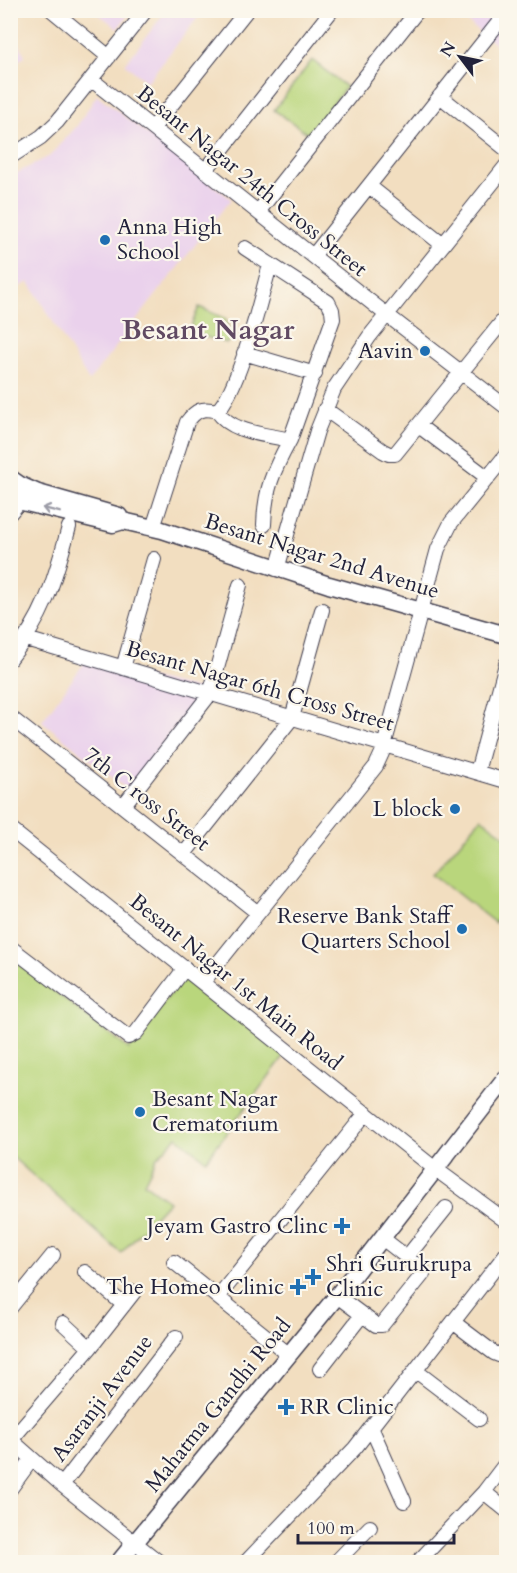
<svg xmlns="http://www.w3.org/2000/svg" width="517" height="1573" font-family="Cardo,serif">
	<style>
		.built { fill: #ead1ec }
		.green { fill: #b9d67c; stroke: #6e7c5c; stroke-width: 1.5 }
		.lines { fill: none; stroke-linecap: round; stroke-linejoin: round }
		.minor-casing { stroke: #413e4f; stroke-width: 16 }
		.major-casing { stroke: #413e4f; stroke-width: 19 }
		.minor { stroke: #fff; stroke-width: 14 }
		.major { stroke: #fff; stroke-width: 16 }
		.oneway { stroke: #9c9ca7 }
		.poi-dot { fill: #1f6fb2; stroke: #fbf7ec; stroke-width: 2 }
		.labels { text-anchor: middle; dominant-baseline: central; stroke-width: 4.5; stroke-linejoin: round; paint-order: stroke }
		.street-label { font-size: 22px; fill: #22223b; stroke: #fbf7ec }
		.poi-label { font-size: 22px; fill: #22223b; stroke: #fbf7ec; text-anchor: end }
		.district-label { font-size: 28px; font-weight: bold; fill: #614a63; stroke: #fbf7ec }
	</style>
	<rect width="100%" height="100%" fill="#fbf7ec"/>
	<filter id="ink" filterUnits="userSpaceOnUse"><feTurbulence type="fractalNoise" baseFrequency=".0167" numOctaves="2"/><feDisplacementMap in="SourceGraphic" scale="12" xChannelSelector="R" yChannelSelector="G"/><feConvolveMatrix kernelMatrix="1 2 1 2 8 2 1 2 1" color-interpolation-filters="sRGB"/></filter>
	<filter id="wash" filterUnits="userSpaceOnUse"><feTurbulence type="fractalNoise" baseFrequency=".008" numOctaves="4" result="noise"/><feDisplacementMap in="SourceGraphic" scale="24" xChannelSelector="R" yChannelSelector="G"/><feGaussianBlur stdDeviation="1.35" result="paint"/><feColorMatrix in="noise" values="0 0 0 0 0 0 0 0 0 0 0 0 0 0 0 0 0 1.4 0 .05"/><feComposite in="paint" operator="in"/></filter>
	<g filter="url(#wash)">
		<rect width="100%" height="100%" fill="#f2dec0"/>
		<!-- built -->
		<path class="built" d="M99,11V10L131,11L118,28L97,13Z
			M166,11H203L147,82L125,64Z
			M454,11H494L506,20V53Z
			M10,25L25,56L11,66H10Z
			M97,95L231,199L89,381L29,282L11,291V176L50,156L77,126Z
			M85,662L202,690L128,790L42,721Z"/>
		<!-- green -->
		<path class="green" d="M312,60L346,87L310,135L274,110Z
			M199,307L226,319L227,325L233,336L227,343L198,335L191,326Z
			M481,818L506,837V909L495,923L433,874Z
			M10,957L129,1049L182,978L285,1055L206,1160L177,1137L157,1157L144,1183L169,1201L121,1253L11,1156Z"/>
	</g>
	<g filter="url(#ink)">
		<g class="lines">
			<defs>
				<path id="minor" d="M52,10L109,57
					M92,80L387,315L506,407
					M440,96L506,149
					M153,128L247,10
					M10,157L41,137L57,122L146,10
					M205,171L332,10
					M369,186L443,245
					M258,212L418,10
					M245,248L328,302L332,310L333,319L290,440
					M313,256L503,17
					M244,353L315,374
					M325,409L383,451L389,454H395L506,317
					M217,411C239,391 261,297 270,265
					M419,426L488,478
					M10,513L26,494
					M153,528L187,422C196,410 202,407 217,411C233,434 266,434 290,440C273,471 265,489 264,525
					M277,569L317,431L334,389L369,337L506,166
					M26,639L506,781
					M10,659C46,614 54,581 69,527
					M123,668L154,559
					M10,717L258,913
					M477,772L506,664
					M123,806L210,694L240,585
					M10,829L434,1168L506,1221
					M184,854L292,718L322,610
					M10,947L128,1037L136,1033L185,968
					M203,982L376,766L382,753L438,549L451,523L506,455
					M407,1257L446,1208
					M174,1262L288,1354
					M85,1272L124,1305
					M337,1296L376,1325H382L423,1274L422,1269L382,1238
					M218,1297L366,1113
					M10,1308L53,1255
					M453,1322L494,1353L499,1355L506,1350
					M63,1323L90,1348
					M320,1369L362,1315
					M416,1371L479,1419
					M371,1427L404,1501
					M10,1439L62,1485L159,1562
					M11,1440L90,1348L134,1292
					M62,1485L176,1337
					M10,1489L32,1459
					M484,1492L506,1510
					M246,1562L355,1448L506,1254
					M336,1562L370,1527
					M418,1562L484,1492L506,1463"/>
				<path id="major" d="M10,478L20,485L38,493L119,516
					M10,499L113,524L123,521L162,530L329,585L506,635
					M119,1562L337,1296L506,1078"/>
			</defs>
			<!-- minor casing -->
			<use href="#minor" class="minor-casing"/>
			<!-- major casing -->
			<use href="#major" class="major-casing"/>
			<!-- minor -->
			<use href="#minor" class="minor"/>
			<!-- major -->
			<use href="#major" class="major"/>
		</g>
		<!-- one-way arrows -->
		<defs><path id="oneway-shaft" d="M-6 0H5M1.5-3L5.5 0L1.5 3" fill="none" stroke-width="1.6" stroke-linecap="round" stroke-linejoin="round" transform="scale(1.5)"/></defs>
		<use class="oneway" href="#oneway-shaft" transform="translate(51 510) rotate(-166)"/>
	</g>
	<!-- markers -->
	<g class="poi-dot">
		<circle cx="105" cy="240" r="6"/>
		<circle cx="425" cy="351" r="6"/>
		<circle cx="455" cy="809" r="6"/>
		<circle cx="462" cy="929" r="6"/>
		<circle cx="140" cy="1112" r="6"/>
		<path d="M339 1217h6v6h6v6h-6v6h-6v-6h-6v-6h6z"/>
		<path d="M310 1268h6v6h6v6h-6v6h-6v-6h-6v-6h6z"/>
		<path d="M295 1278h6v6h6v6h-6v6h-6v-6h-6v-6h6z"/>
		<path d="M283 1398h6v6h6v6h-6v6h-6v-6h-6v-6h6z"/>
	</g>
	<g class="labels">
		<!-- street labels -->
		<g class="street-label">
			<text transform="translate(252 181) rotate(39)">Besant Nagar 24th Cross Street</text>
			<text transform="translate(322 556) rotate(17)">Besant Nagar 2nd Avenue</text>
			<text transform="translate(260 686) rotate(16)">Besant Nagar 6th Cross Street</text>
			<text transform="translate(147 799) rotate(38)">7th C ross Street</text>
			<text transform="translate(236 982) rotate(39)">Besant Nagar 1st Main Road</text>
			<text transform="translate(102 1398) rotate(-53)">Asaranji Avenue</text>
			<text transform="translate(218 1405) rotate(-51)">Mahatma Gandhi Road</text>
		</g>
		<!-- poi labels -->
		<g class="poi-label">
			<text x="117" y="227" text-anchor="start">Anna High<tspan x="117" dy="25">School</tspan></text>
			<text x="413" y="351">Aavin</text>
			<text x="443" y="809">L block</text>
			<text x="450" y="916">Reserve Bank Staff<tspan x="450" dy="25">Quarters School</tspan></text>
			<text x="152" y="1099" text-anchor="start">Besant Nagar<tspan x="152" dy="25">Crematorium</tspan></text>
			<text x="328" y="1226">Jeyam Gastro Clinc</text>
			<text x="326" y="1264" text-anchor="start">Shri Gurukrupa<tspan x="326" dy="25">Clinic</tspan></text>
			<text x="284" y="1287">The Homeo Clinic</text>
			<text x="300" y="1407" text-anchor="start">RR Clinic</text>
		</g>
		<!-- district labels -->
		<g class="district-label">
			<text x="208" y="330">Besant Nagar</text>
		</g>
	</g>
	<!-- margin -->
	<rect width="517" height="1573" fill="none" stroke="#fbf7ec" stroke-width="36"/>
	<!-- north arrow -->
	<g transform="translate(460 57) rotate(302)" stroke="#fbf7ec" stroke-width="4.5" paint-order="stroke">
	<path d="M0-4.5L10 22L0 15L-10 22Z" fill="#22223b"/>
	<text y="-9" font-size="16" font-weight="bold" text-anchor="middle" fill="#22223b">N</text>
	</g>
	<!-- scale -->
	<path d="M298 1534v9h156v-9" fill="none" stroke="#22223b" stroke-width="3"/>
	<text x="307" y="1534" font-size="18" fill="#22223b" stroke="#fbf7ec" stroke-width="4.5" paint-order="stroke">100 m</text>
</svg>
